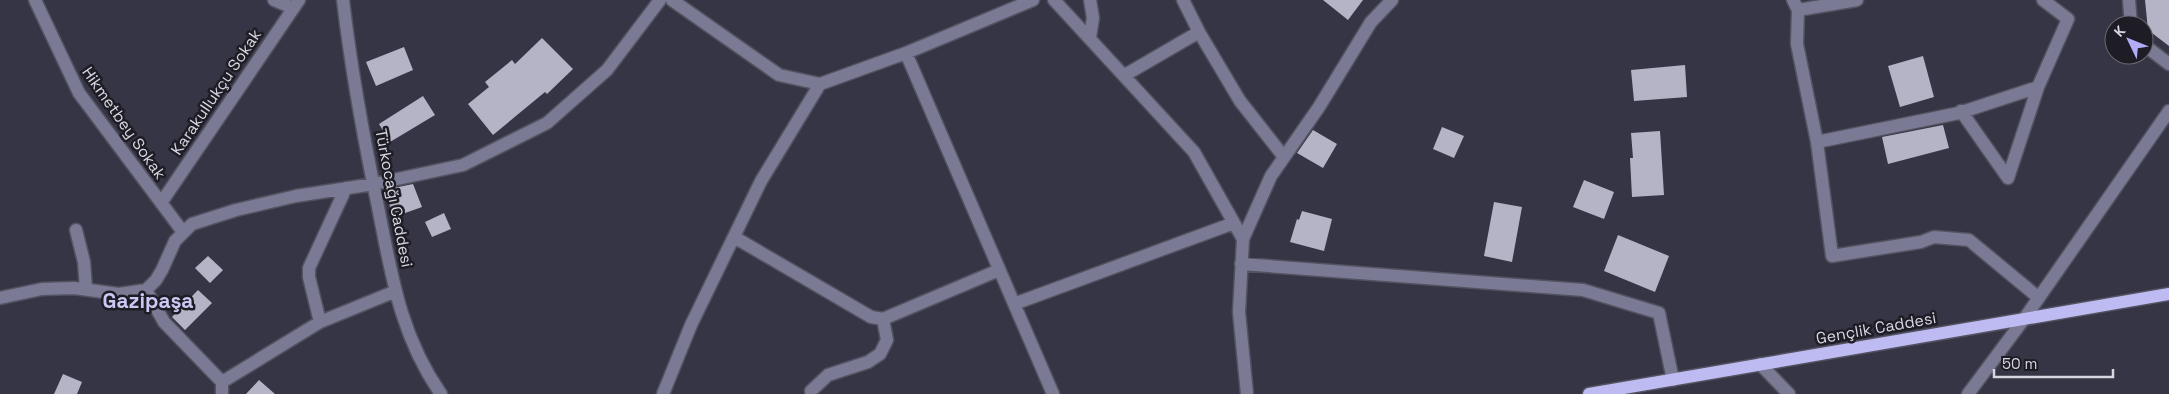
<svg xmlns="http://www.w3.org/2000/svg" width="2169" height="394" font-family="'Space Grotesk',sans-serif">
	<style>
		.building { fill: #b5b4c7 }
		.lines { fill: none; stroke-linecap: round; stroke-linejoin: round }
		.minor-casing { stroke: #535261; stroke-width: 15 }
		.major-casing { stroke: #535261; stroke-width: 15 }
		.minor { stroke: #7b7a95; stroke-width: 12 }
		.major { stroke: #bebbf2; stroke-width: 12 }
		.labels { text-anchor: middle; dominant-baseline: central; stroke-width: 5; stroke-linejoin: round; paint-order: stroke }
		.street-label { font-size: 16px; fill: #d7d6e1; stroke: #1e1d25 }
		.district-label { font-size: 21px; font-weight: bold; fill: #cac8f3; stroke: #1e1d25 }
	</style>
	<rect width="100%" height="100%" fill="#363545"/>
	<!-- building -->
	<path class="building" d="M1323,0H1363L1348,20Z
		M2145,0H2169V46L2148,30Z
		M542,38L573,69L547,94L545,92L493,135L468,104L489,87L485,82L512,60L515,64Z
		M404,47L413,70L376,86L366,62Z
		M1923,56L1934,97L1900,107L1888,66Z
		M1685,65L1687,97L1634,101L1631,70Z
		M423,96L435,115L390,142L379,124Z
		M1943,125L1949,148L1888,164L1882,137Z
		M1442,127L1464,136L1454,158L1433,149Z
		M1313,130L1337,144L1323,168L1297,153Z
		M1660,131L1664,195L1632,197L1630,158H1633L1631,133Z
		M1584,180L1614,192L1604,219L1573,207Z
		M413,184L422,207L394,217L384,190Z
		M1494,202L1522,207L1512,262L1484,256Z
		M1302,211L1332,219L1324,251L1290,242L1297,219L1299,220Z
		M444,213L451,229L432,237L425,222Z
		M1618,235L1669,256L1655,292L1604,271Z
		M208,256L223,270L210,283L195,268Z
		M198,290L212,303L185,330L172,317Z
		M63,374L82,382L77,394H54Z
		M259,380L275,394H246Z"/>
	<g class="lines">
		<defs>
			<path id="minor" d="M35,0L79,93L183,232
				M274,0L293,8
				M343,0C351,68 363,135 377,202C391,271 399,334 441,394
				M672,0L779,75L820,84L906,53L1033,0
				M1054,0L1194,152L1243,239
				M1183,0L1199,32L1240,101L1284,157
				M1793,0L1798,10L1797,44L1817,142L1832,256L1921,242L1934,237L1969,240L2039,298
				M2129,0L2131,25
				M1798,10L1857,0
				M1090,37L1093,18L1090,0
				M2144,45L2169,64
				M906,53L1053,394
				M1125,75L1199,32
				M1961,111L2008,178
				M1817,142L1959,113L2038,87
				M2008,178L2038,87L2068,19L2043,0
				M161,203L299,0
				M76,230L84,262L86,289
				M734,237L871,317L883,319L999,270
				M1241,264L1583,290L1659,313L1673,380
				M146,290L164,322L222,382V394
				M0,298L42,289L74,288L119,294L146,290L156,280L162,270L175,241L192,224L236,210L296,196L374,184L463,165L547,123L607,70L660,0
				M1014,304L1234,223
				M320,322L309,277V268L346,188
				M1760,364L1789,394
				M222,382L320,322L396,291
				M811,391L828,375L868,362L880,354L887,340L883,319
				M663,394L691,325L761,181L820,84
				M1247,394L1239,312L1243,239L1271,176L1319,107L1371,22L1392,0
				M1968,394L2024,319L2169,111"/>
			<path id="major" d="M1589,394L2169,294"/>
		</defs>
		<!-- minor casing -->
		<use href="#minor" class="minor-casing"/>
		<!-- major casing -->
		<use href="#major" class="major-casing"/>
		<!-- minor -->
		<use href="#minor" class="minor"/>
		<!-- major -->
		<use href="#major" class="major"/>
	</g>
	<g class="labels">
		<!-- street labels -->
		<g class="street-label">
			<text transform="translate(216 92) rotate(-56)">Karakullukçu Sokak</text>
			<text transform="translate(124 123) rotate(55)">Hikmetbey Sokak</text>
			<text transform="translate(394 198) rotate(79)">Türkocağı Caddesi</text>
			<text transform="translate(1876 328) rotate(-10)">Gençlik Caddesi</text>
		</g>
		<!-- district labels -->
		<g class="district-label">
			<text x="148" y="300">Gazipaşa</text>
		</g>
	</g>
	<!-- north arrow -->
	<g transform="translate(2129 40) rotate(313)"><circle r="24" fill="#1e1d25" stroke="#686770"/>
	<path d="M0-4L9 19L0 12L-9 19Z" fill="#b3adf9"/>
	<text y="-8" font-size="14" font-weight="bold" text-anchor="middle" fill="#d7d6e1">K</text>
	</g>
	<!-- scale -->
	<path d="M1994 369v8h119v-8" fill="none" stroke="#d7d6e1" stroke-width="2.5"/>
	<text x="2002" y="369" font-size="15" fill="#d7d6e1" stroke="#1e1d25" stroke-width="4" paint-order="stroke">50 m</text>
</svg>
